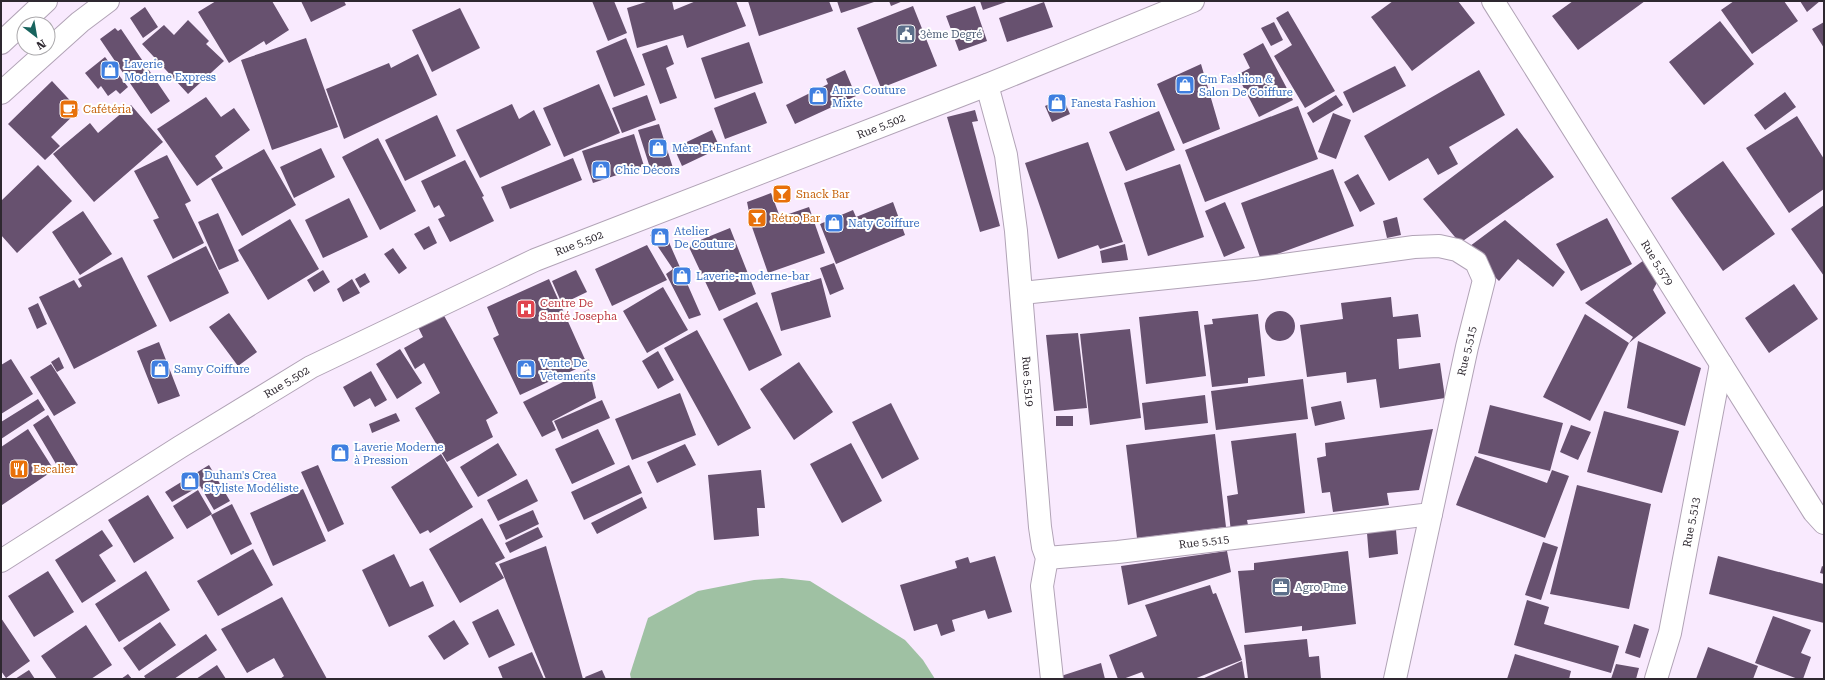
<svg xmlns="http://www.w3.org/2000/svg" width="1825" height="680" font-family="'Roboto Serif',serif">
	<style>
		.forest { fill: #9fc1a3 }
		.building { fill: #67516f }
		.lines { fill: none; stroke-linecap: round; stroke-linejoin: round }
		.minor-casing { stroke: #b1a3b6; stroke-width: 24 }
		.major-casing { stroke: #b1a3b6; stroke-width: 24 }
		.minor { stroke: #fff; stroke-width: 22 }
		.major { stroke: #fff; stroke-width: 22 }
		.labels { text-anchor: middle; dominant-baseline: central; stroke-width: 4; stroke-linejoin: round; paint-order: stroke }
		.service-label { font-size: 11px; fill: #4e5e75; stroke: #fff; text-anchor: start }
		.shop-label { font-size: 11px; fill: #366cbe; stroke: #fff; text-anchor: start }
		.food-label { font-size: 11px; fill: #c56008; stroke: #fff; text-anchor: start }
		.street-label { font-size: 11px; fill: #2e2830; stroke: #fff }
		.health-label { font-size: 11px; fill: #be3a42; stroke: #fff; text-anchor: start }
	</style>
	<rect width="100%" height="100%" fill="#f9eafe"/>
	<!-- forest -->
	<path class="forest" d="M782,578L810,581L905,640L923,660L935,679H631L630,674L648,618L698,591L754,580Z"/>
	<!-- building -->
	<path class="building" d="M216,1H272L289,30L266,45L264,41L229,63L198,12Z
		M301,1H344L346,5L311,22Z
		M592,1H614L627,33L608,41Z
		M649,1H672L674,10L696,1H736L746,26L687,48L683,35L637,48L627,8Z
		M748,1H829L833,11L759,36Z
		M837,1H877L841,13Z
		M889,1H903L891,6Z
		M980,1H1009L983,10Z
		M1393,1H1458L1475,23L1412,71L1371,17Z
		M1573,1H1645L1578,50L1552,16Z
		M1734,1H1784L1798,21L1752,54L1721,10Z
		M1800,1H1820L1807,12Z
		M1044,2L1053,27L1007,42L999,18Z
		M913,6L937,66L881,88L857,28Z
		M975,6L987,41L959,51L946,16Z
		M145,7L158,27L143,38L130,18Z
		M460,8L480,48L432,72L412,30Z
		M1288,11L1335,91L1305,108L1274,56L1292,45L1276,18Z
		M188,20L209,41L206,44L224,61L188,94L142,44L164,25L174,35Z
		M1720,21L1754,64L1704,105L1669,62Z
		M1274,22L1283,40L1271,46L1261,28Z
		M1824,22V48L1812,29Z
		M115,28L118,31L121,29L170,101L151,114L100,39Z
		M306,38L338,127L272,150L241,60Z
		M626,38L645,85L614,97L596,51Z
		M749,42L763,83L715,99L701,58Z
		M1263,43L1293,100L1259,117L1237,75L1250,68L1243,54Z
		M667,45L674,64L666,68L677,98L660,104L642,54Z
		M418,54L437,95L344,139L326,89L389,63L391,68Z
		M105,57L128,87L120,94L116,90L108,96L101,86L98,89L85,73Z
		M1201,64L1220,129L1183,144L1157,84Z
		M1395,66L1406,86L1353,113L1343,92Z
		M845,70L856,96L795,124L786,105L828,84L826,79Z
		M1479,70L1505,115L1449,147L1458,164L1438,175L1428,158L1389,181L1364,136Z
		M52,81L79,110L51,137L60,146L45,160L8,124Z
		M599,84L620,133L564,157L543,108Z
		M755,92L767,123L725,139L714,108Z
		M1785,92L1796,107L1765,130L1754,115Z
		M647,95L656,120L622,133L612,108Z
		M1336,95L1343,105L1313,123L1307,113Z
		M206,97L221,117L234,108L250,130L215,156L223,168L197,186L157,129Z
		M1063,98L1070,114L1052,122L1045,106Z
		M512,104L519,119L534,110L551,145L480,178L456,130Z
		M131,105L163,142L94,202L53,154L90,123L98,133Z
		M1298,106L1318,159L1205,202L1185,150Z
		M975,110L978,121L972,122L1000,226L980,232L947,117Z
		M1159,111L1175,150L1126,171L1109,132Z
		M1333,113L1351,120L1336,159L1318,152Z
		M437,115L456,156L405,181L385,140Z
		M1797,116L1824,159V189L1789,213L1746,148Z
		M659,124L673,168L652,174L638,130Z
		M1517,128L1554,177L1460,243L1423,199Z
		M712,130L720,148L682,166L674,148Z
		M634,134L644,166L593,183L582,151Z
		M378,138L416,211L380,230L342,157Z
		M1088,142L1123,242L1100,249L1098,245L1058,259L1025,163Z
		M321,148L335,177L294,198L280,167Z
		M264,149L296,205L242,236L211,179Z
		M167,155L191,201L185,204L204,243L173,259L153,220L159,218L134,171Z
		M573,158L582,180L510,209L501,187Z
		M465,160L484,196L482,197L494,221L450,242L438,219L445,216L439,205L434,208L421,181Z
		M1723,161L1775,234L1723,271L1671,198Z
		M1180,164L1204,237L1148,256L1124,183Z
		M38,165L72,201L17,253L1,235V201Z
		M1333,169L1354,226L1261,260L1241,203Z
		M1358,174L1375,204L1360,212L1344,182Z
		M771,193L780,217L809,207L825,253L768,273L752,227L747,202Z
		M349,198L368,237L323,258L305,220Z
		M893,202L905,235L836,264L820,224L853,210L856,217Z
		M1225,202L1245,248L1224,257L1205,211Z
		M1824,205V276L1791,229Z
		M83,211L112,254L80,275L52,232Z
		M218,213L239,261L219,270L198,222Z
		M1397,217L1401,235L1387,238L1383,221Z
		M1607,218L1632,264L1581,291L1556,244Z
		M290,219L319,269L268,300L238,250Z
		M1505,220L1565,272L1553,287L1518,259L1499,281L1466,249Z
		M429,226L437,243L424,250L414,234Z
		M730,228L756,294L719,311L688,245Z
		M664,231L701,315L689,319L666,274L673,269L650,235Z
		M1125,244L1128,260L1102,263L1100,251Z
		M647,245L667,280L612,306L595,269Z
		M206,246L229,293L170,322L147,276Z
		M393,248L407,268L399,274L384,254Z
		M1651,255L1665,268L1653,290L1666,313L1629,343L1633,337L1585,303Z
		M122,257L157,326L74,369L39,297L74,280L79,288L82,286L78,279Z
		M834,263L844,289L830,295L820,268Z
		M323,270L330,282L314,292L307,280Z
		M576,270L587,292L562,304L552,281Z
		M365,273L370,282L360,288L355,279Z
		M821,278L831,317L781,331L771,293Z
		M352,279L360,293L343,302L337,289Z
		M549,279L587,364L520,395L493,338L499,335L487,307Z
		M1794,284L1818,319L1769,353L1745,318Z
		M663,287L688,330L647,353L623,311Z
		M1391,297L1393,317L1418,314L1421,337L1397,339L1399,369L1440,363L1445,398L1380,408L1376,379L1347,383L1346,372L1307,377L1300,325L1343,319L1341,303Z
		M757,302L782,355L749,371L723,319Z
		M38,303L47,324L37,329L28,308Z
		M1194,311H1198L1206,376L1146,384L1139,317Z
		M1265 326a15 15 0 1 1 30 0a15 15 0 1 1-30 0Z
		M442,312L498,413L486,420L493,437L447,462L415,408L440,393L424,363L415,369L404,348L423,337L417,325Z
		M229,313L257,352L238,366L209,327Z
		M1258,314L1265,376L1248,378V383L1212,387L1204,325L1213,324L1212,319Z
		M1585,314L1629,343L1590,421L1543,397Z
		M1130,329L1141,418L1090,425L1080,334Z
		M697,330L751,428L718,446L664,348Z
		M1078,333L1087,408L1054,411L1046,335Z
		M1638,341L1701,368L1685,426L1627,408Z
		M159,342L180,396L158,404L137,351Z
		M400,349L422,383L397,399L376,364Z
		M658,351L674,380L658,389L642,361Z
		M59,357L64,368L57,372L51,362Z
		M11,359L33,394L1,414V365Z
		M799,362L833,412L794,440L760,389Z
		M51,364L76,403L54,416L30,377Z
		M589,369L596,398L552,421L556,430L542,437L523,402Z
		M371,371L387,400L375,407L370,398L354,407L343,387Z
		M1303,379L1308,419L1216,430L1211,391Z
		M680,393L696,435L632,460L615,419Z
		M1205,395L1208,423L1145,430L1142,403Z
		M38,399L45,410L1,439V422Z
		M602,400L610,418L562,439L554,421Z
		M1341,401L1345,419L1315,426L1311,407Z
		M891,403L919,459L882,479L852,422Z
		M1490,405L1563,423L1550,471L1478,453Z
		M1604,411L1679,431L1662,493L1587,472Z
		M396,413L400,421L372,433L369,424Z
		M48,415L78,465L62,474L33,425Z
		M1056,416H1073V426H1056Z
		M1571,425L1591,432L1578,460L1560,452Z
		M28,429L54,470L2,505L1,447Z
		M598,429L615,464L572,484L555,449Z
		M1433,429L1419,490L1387,493L1389,505L1333,512L1330,492L1322,493L1317,458L1326,456L1325,443Z
		M1296,433L1305,513L1247,520L1249,530L1231,532L1227,496L1238,494L1231,441Z
		M1215,434L1226,527L1137,538L1126,445Z
		M498,443L517,475L478,497L460,467Z
		M851,443L882,501L842,523L810,464Z
		M685,444L696,465L657,483L647,462Z
		M441,454L473,507L430,533L428,530L420,534L391,487Z
		M1475,456L1547,483L1552,470L1569,476L1545,538L1456,505Z
		M209,465L230,501L214,510L200,486L172,502L165,492Z
		M318,465L344,524L328,532L301,472Z
		M629,465L642,493L584,520L571,492Z
		M761,470L765,508H757L759,536L714,540L708,475Z
		M527,479L538,501L498,521L487,500Z
		M1577,485L1651,504L1629,609L1550,594Z
		M303,489L326,541L273,566L250,513Z
		M198,490L212,514L187,529L173,506Z
		M148,495L174,538L134,563L108,520Z
		M642,497L647,508L597,534L591,523Z
		M232,504L252,544L231,555L211,515Z
		M533,510L539,524L506,540L499,525Z
		M482,518L505,558L495,563L504,578L460,603L429,549Z
		M538,527L543,537L510,553L505,543Z
		M102,530L113,546L99,555L116,581L82,603L55,560Z
		M1396,530L1398,554L1369,558L1367,533Z
		M1543,542L1558,547L1541,600L1525,595Z
		M546,546L583,679H546L499,564Z
		M253,549L273,585L218,616L197,581Z
		M1227,551L1231,572L1128,605L1121,566Z
		M1348,551L1356,624L1302,631V626L1245,633L1238,571L1254,570V563Z
		M394,554L410,587L423,581L434,606L389,627L362,570Z
		M995,556L1012,612L988,619L985,610L952,620L955,631L941,636L937,624L914,631L900,585L957,568L955,561L968,557L970,563Z
		M1718,556L1824,584V623L1709,594Z
		M1822,566L1824,567V574L1820,573Z
		M48,571L74,612L34,637L8,596Z
		M146,571L170,610L119,642L95,604Z
		M1210,585L1213,594L1216,593L1242,660L1194,679H1145L1142,672L1123,679H1118L1109,655L1157,636L1145,605Z
		M282,597L327,679H280L284,676L274,658L247,673L221,629Z
		M1527,600L1549,607L1544,624L1619,646L1611,673L1514,645Z
		M498,609L515,645L489,658L472,622Z
		M1773,616L1811,630L1801,653L1811,657L1803,679H1798L1755,663Z
		M1,618L30,661L6,678L1,671Z
		M454,620L469,644L444,660L428,636Z
		M160,622L176,645L139,671L123,648Z
		M1634,624L1649,629L1640,658L1625,653Z
		M86,625L112,665L91,679H57L41,656Z
		M206,634L217,650L174,679H146L144,676Z
		M1307,639L1309,657L1319,656L1321,679H1248L1244,645Z
		M1708,647L1758,666L1753,679H1696Z
		M532,652L544,679H503L498,667Z
		M1515,654L1571,671L1569,679H1507Z
		M1242,661L1245,679H1202Z
		M1101,663L1105,679H1061V676Z
		M1616,664L1639,668L1636,679H1611Z
		M217,665L226,679H196Z
		M29,670L35,679H15Z
		M602,670L606,679H586L585,677Z
		M128,674L132,679H121Z"/>
	<g class="lines">
		<defs>
			<g id="minor">
				<path id="s1" d="M1493,1L1814,512L1824,523"/>
				<path id="s2" d="M987,85L1006,155L1016,231L1040,527L1043,547L1047,558L1042,586L1052,679"/>
				<path d="M1022,293L1254,269L1414,247L1439,246L1457,250L1476,262L1484,280L1467,347L1431,514L1118,552L1047,558"/>
				<path id="s3" d="M1,561L180,447L311,367L535,260L987,85L1193,1"/>
				<path d="M1395,679L1431,514"/>
				<path id="s4" d="M1656,679L1670,633L1721,364"/>
			</g>
			<path id="major" d="M1,43L46,1
				M1,93L80,22L108,1"/>
		</defs>
		<!-- minor casing -->
		<use href="#minor" class="minor-casing"/>
		<!-- major casing -->
		<use href="#major" class="major-casing"/>
		<!-- minor -->
		<use href="#minor" class="minor"/>
		<!-- major -->
		<use href="#major" class="major"/>
	</g>
	<!-- icons -->
	<defs>
		<symbol id="civic-square" viewBox="-11 -11 22 22"><rect x="-9" y="-9" width="18" height="18" rx="4" fill="#5c6f8a" stroke="#fff"/><path d="M-.6-6.5H3V-4.5H.6V-3L4-1V1h2V6H-6V1h2V-1L-.6-3ZM-1.2 2.5V6h2.4V2.5Z" fill="#fff"/></symbol>
		<symbol id="shop-square" viewBox="-11 -11 22 22"><rect x="-9" y="-9" width="18" height="18" rx="4" fill="#3f7fe0" stroke="#fff"/><path d="M-5-2.5h2.3a2.7 3.5 0 0 1 5.4 0H5L5.5 6h-11ZM-1.5-2.5h3a1.5 2.3 0 0 0-3 0Z" fill="#fff"/></symbol>
		<symbol id="cafe-square" viewBox="-11 -11 22 22"><rect x="-9" y="-9" width="18" height="18" rx="4" fill="#e8710a" stroke="#fff"/><path d="M-5.5-4.5H6V0H3Q3 3.5 0 3.5H-2.5Q-5.5 3.5-5.5 0ZM3-3.2v2h1.7v-2ZM-6 4.5H4V6H-6Z" fill="#fff"/></symbol>
		<symbol id="bar-square" viewBox="-11 -11 22 22"><rect x="-9" y="-9" width="18" height="18" rx="4" fill="#e8710a" stroke="#fff"/><path d="M-6-5H6L.8 .8V4.5H3.5V6h-7V4.5H-.8V.8Z" fill="#fff"/></symbol>
		<symbol id="hospital-square" viewBox="-11 -11 22 22"><rect x="-9" y="-9" width="18" height="18" rx="4" fill="#e0444e" stroke="#fff"/><path d="M-5-5h3v3.5h4V-5h3V5h-3V1.5h-4V5h-3Z" fill="#fff"/></symbol>
		<symbol id="restaurant-square" viewBox="-11 -11 22 22"><rect x="-9" y="-9" width="18" height="18" rx="4" fill="#e8710a" stroke="#fff"/><path d="M-5-6h1v4h1v-4h1v4h1v-4h1v5L-1.5 .5V6h-2V.5L-5-1ZM5-6V6H3V1.5H1.5Q1.5-4 5-6Z" fill="#fff"/></symbol>
		<symbol id="office-square" viewBox="-11 -11 22 22"><rect x="-9" y="-9" width="18" height="18" rx="4" fill="#5c6f8a" stroke="#fff"/><path d="M-6-3h4V-5.5h4V-3h4V5H-6ZM-1-4.5V-3h2v-1.5ZM-6 0V1H6V0Z" fill="#fff"/></symbol>
	</defs>
	<g fill-rule="evenodd">
		<use href="#civic-square" x="895" y="23" width="22" height="22"/>
		<use href="#shop-square" x="99" y="59" width="22" height="22"/>
		<use href="#shop-square" x="1174" y="74" width="22" height="22"/>
		<use href="#shop-square" x="807" y="85" width="22" height="22"/>
		<use href="#shop-square" x="1046" y="92" width="22" height="22"/>
		<use href="#cafe-square" x="58" y="98" width="22" height="22"/>
		<use href="#shop-square" x="647" y="137" width="22" height="22"/>
		<use href="#shop-square" x="590" y="159" width="22" height="22"/>
		<use href="#bar-square" x="771" y="183" width="22" height="22"/>
		<use href="#bar-square" x="746" y="207" width="22" height="22"/>
		<use href="#shop-square" x="823" y="212" width="22" height="22"/>
		<use href="#shop-square" x="649" y="226" width="22" height="22"/>
		<use href="#shop-square" x="671" y="265" width="22" height="22"/>
		<use href="#hospital-square" x="515" y="298" width="22" height="22"/>
		<use href="#shop-square" x="149" y="358" width="22" height="22"/>
		<use href="#shop-square" x="515" y="358" width="22" height="22"/>
		<use href="#shop-square" x="329" y="442" width="22" height="22"/>
		<use href="#restaurant-square" x="8" y="458" width="22" height="22"/>
		<use href="#shop-square" x="179" y="470" width="22" height="22"/>
		<use href="#office-square" x="1270" y="576" width="22" height="22"/>
	</g>
	<g class="labels">
		<!-- service labels -->
		<g class="service-label">
			<text x="920" y="34">3ème Degré</text>
			<text x="1295" y="587">Agro Pme</text>
		</g>
		<!-- shop labels -->
		<g class="shop-label">
			<text x="124" y="64">Laverie<tspan x="124" dy="13">Moderne Express</tspan></text>
			<text x="1199" y="79">Gm Fashion &amp;<tspan x="1199" dy="13">Salon De Coiffure</tspan></text>
			<text x="832" y="90">Anne Couture<tspan x="832" dy="13">Mixte</tspan></text>
			<text x="1071" y="103">Fanesta Fashion</text>
			<text x="672" y="148">Mère Et Enfant</text>
			<text x="615" y="170">Chic Décors</text>
			<text x="848" y="223">Naty Coiffure</text>
			<text x="674" y="231">Atelier<tspan x="674" dy="13">De Couture</tspan></text>
			<text x="696" y="276">Laverie-moderne-bar</text>
			<text x="540" y="363">Vente De<tspan x="540" dy="13">Vêtements</tspan></text>
			<text x="174" y="369">Samy Coiffure</text>
			<text x="354" y="447">Laverie Moderne<tspan x="354" dy="13">à Pression</tspan></text>
			<text x="204" y="475">Duham's Crea<tspan x="204" dy="13">Styliste Modéliste</tspan></text>
		</g>
		<!-- food labels -->
		<g class="food-label">
			<text x="83" y="109">Cafétéria</text>
			<text x="796" y="194">Snack Bar</text>
			<text x="771" y="218">Rétro Bar</text>
			<text x="33" y="469">Escalier</text>
		</g>
		<!-- street labels -->
		<g class="street-label">
			<text stroke="none"><textPath href="#s3" startOffset="985">Rue 5.502</textPath></text>
			<text stroke="none"><textPath href="#s3" startOffset="661">Rue 5.502</textPath></text>
			<text stroke="none"><textPath href="#s1" startOffset="309">Rue 5.579</textPath></text>
			<text transform="translate(1467 351) rotate(-77)">Rue 5.515</text>
			<text stroke="none"><textPath href="#s3" startOffset="337">Rue 5.502</textPath></text>
			<text stroke="none"><textPath href="#s2" startOffset="300">Rue 5.519</textPath></text>
			<text stroke="none"><textPath href="#s4" startOffset="161">Rue 5.513</textPath></text>
			<text transform="translate(1204 542) rotate(-7)">Rue 5.515</text>
		</g>
		<!-- health labels -->
		<g class="health-label">
			<text x="540" y="303">Centre De<tspan x="540" dy="13">Santé Josepha</tspan></text>
		</g>
	</g>
	<!-- border -->
	<rect width="1825" height="680" fill="none" stroke="#2e2830" stroke-width="4"/>
	<!-- north arrow -->
	<g transform="translate(36 36) rotate(149)"><circle r="19" fill="#ffffff" stroke="#aba9ac"/>
	<path d="M0-3L7 15L0 10L-7 15Z" fill="#18645e"/>
	<text y="-6" font-size="11" font-weight="bold" text-anchor="middle" fill="#2e2830">N</text>
	</g>
</svg>
